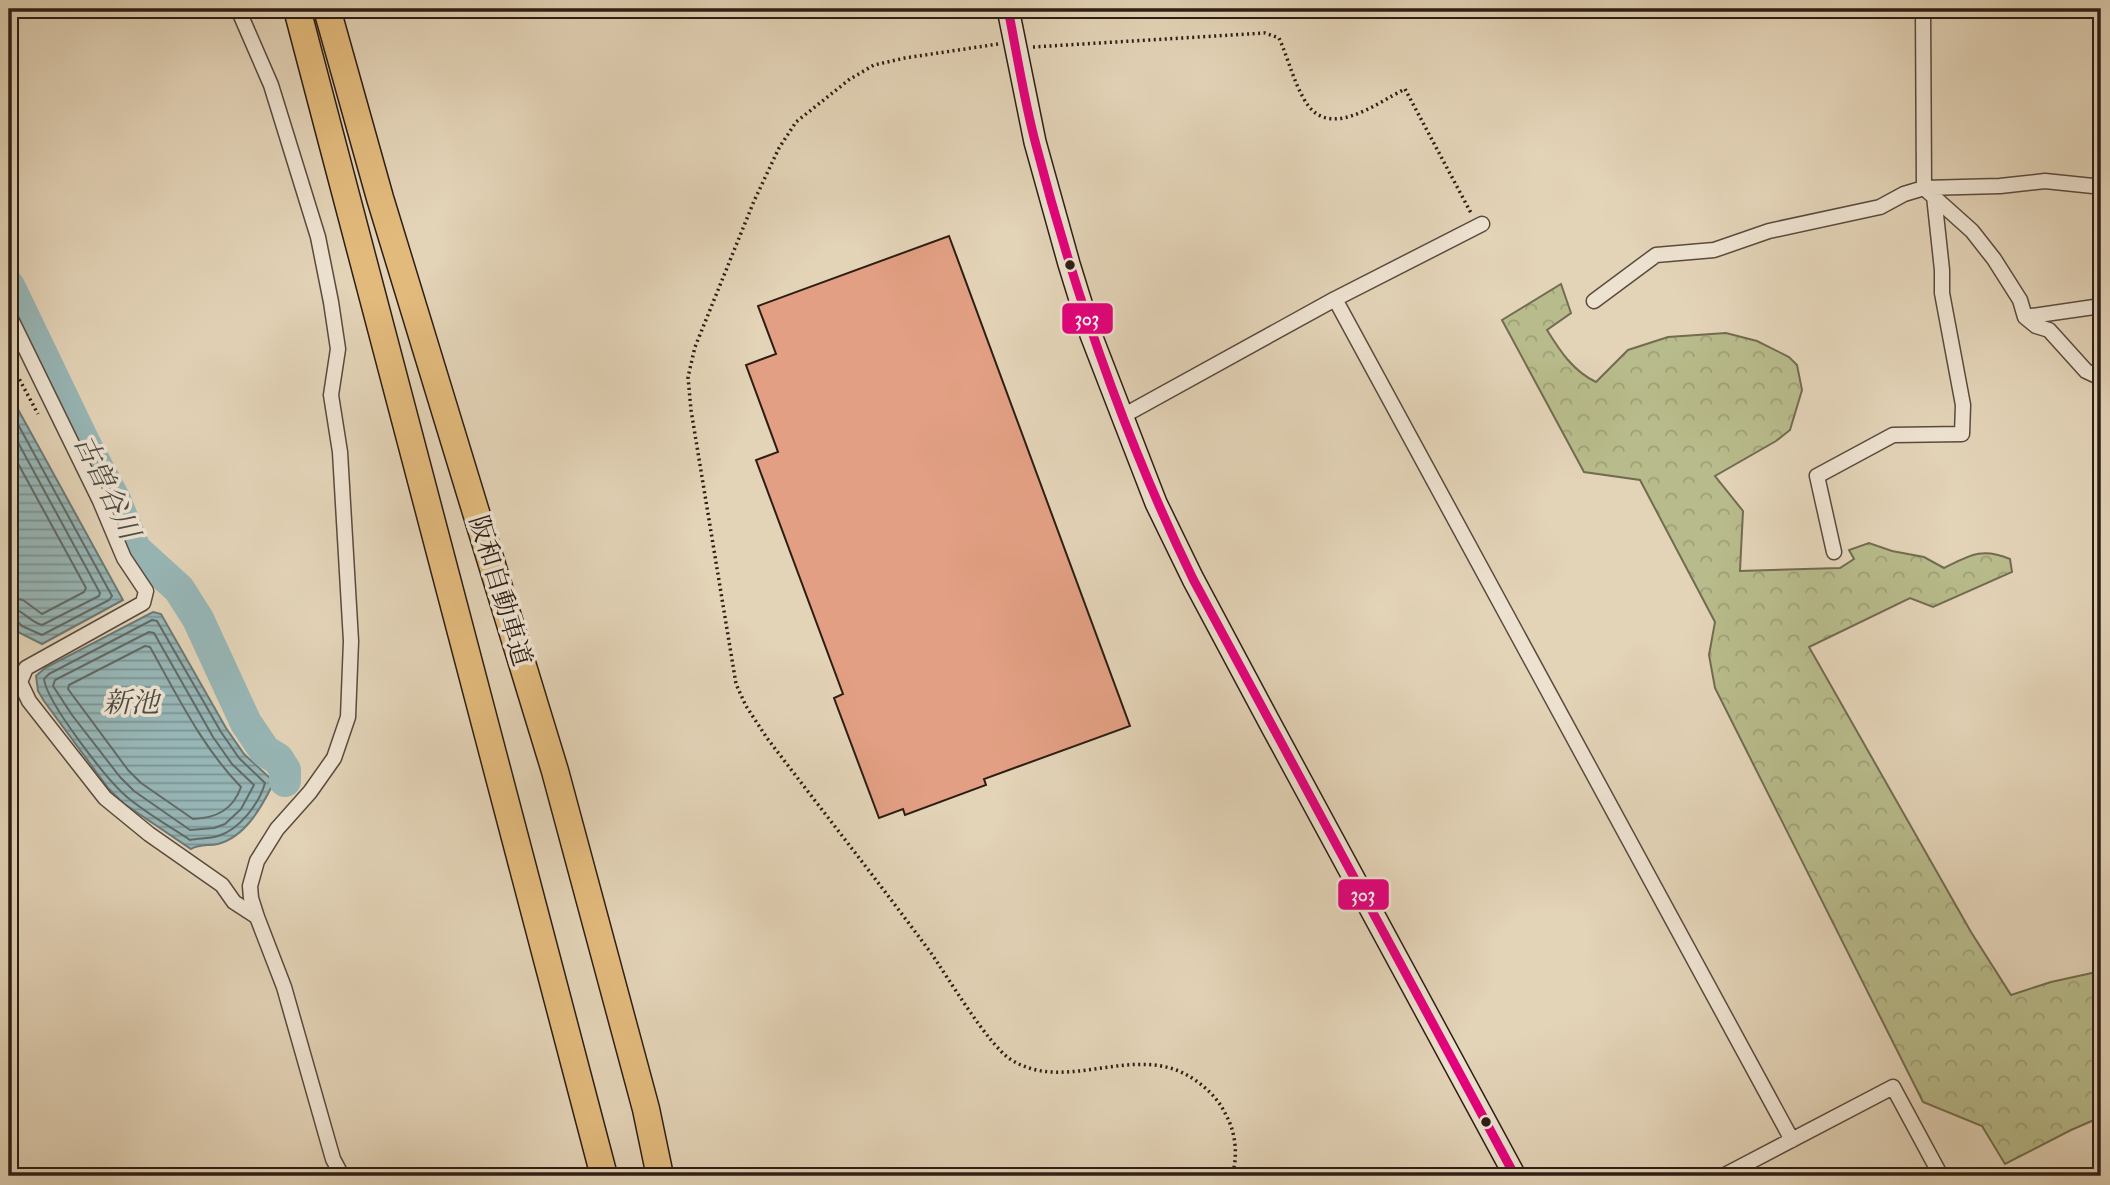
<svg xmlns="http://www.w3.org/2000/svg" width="2110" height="1185" font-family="'IM FELL Double Pica','Noto Serif JP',serif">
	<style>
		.forest { fill: url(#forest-crowns); stroke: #726c50; stroke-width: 2 }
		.water { fill: url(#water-rules); stroke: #6d7976; stroke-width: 2 }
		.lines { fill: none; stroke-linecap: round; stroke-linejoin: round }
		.shore { stroke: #626a66; stroke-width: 2 }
		.river { stroke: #97b6b6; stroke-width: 32 }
		.building { fill: #e29f83; stroke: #2d1e15; stroke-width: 2 }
		.street-casing { stroke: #5a4b3e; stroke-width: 17 }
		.secondary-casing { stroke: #2d1e15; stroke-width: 24 }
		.highway-casing { stroke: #2d1e15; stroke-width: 29 }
		.path { stroke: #2d1e15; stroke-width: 3.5; stroke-dasharray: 2 3.5; stroke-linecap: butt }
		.street { stroke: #ede2d0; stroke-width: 14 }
		.secondary { stroke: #ede2d0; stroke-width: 21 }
		.highway { stroke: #e2ba7c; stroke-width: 26 }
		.bus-1-casing { stroke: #ede2d0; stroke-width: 14 }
		.bus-1 { stroke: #e5007d; stroke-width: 9 }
		.bus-dot { fill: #2d1e15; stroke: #ede2d0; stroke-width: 2.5 }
		.labels { text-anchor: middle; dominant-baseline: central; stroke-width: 7; stroke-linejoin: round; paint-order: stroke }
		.street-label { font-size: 26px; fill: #2d1e15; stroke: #ede2d0 }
		.water-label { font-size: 28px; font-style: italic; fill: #4d4c45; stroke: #ede2d0 }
		.line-badge { stroke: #ede2d0; stroke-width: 2.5 }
		.badge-label { font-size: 19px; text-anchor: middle; font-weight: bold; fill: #fff }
	</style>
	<defs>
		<pattern id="forest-crowns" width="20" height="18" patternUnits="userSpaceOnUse" patternTransform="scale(1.75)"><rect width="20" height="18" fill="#b8bb8b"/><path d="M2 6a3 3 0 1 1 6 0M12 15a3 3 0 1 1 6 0" fill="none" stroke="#9ea077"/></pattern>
		<pattern id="water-rules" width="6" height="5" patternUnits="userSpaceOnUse" patternTransform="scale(1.75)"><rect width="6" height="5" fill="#97b6b6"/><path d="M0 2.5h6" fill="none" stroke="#7c9393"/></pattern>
	</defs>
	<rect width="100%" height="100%" fill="#e3d3b7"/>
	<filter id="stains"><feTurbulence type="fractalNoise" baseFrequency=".00286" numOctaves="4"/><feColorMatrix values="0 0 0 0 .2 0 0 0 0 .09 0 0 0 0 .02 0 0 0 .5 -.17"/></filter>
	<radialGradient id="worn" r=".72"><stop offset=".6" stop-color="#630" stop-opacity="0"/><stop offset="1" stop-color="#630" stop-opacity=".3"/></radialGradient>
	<!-- forest -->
	<path class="forest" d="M1561,284L1571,313L1547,330C1560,351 1573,371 1596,382L1628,350L1668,337L1726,333L1757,341L1789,357L1797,365L1802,390L1790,430L1776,441L1715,476L1743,511L1740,571L1840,568L1854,559L1849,550L1869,543L1892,551L1924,557L1944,568C1970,555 1982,547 2010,559L2012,572L1933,607L1910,598L1809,647L1971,932L2011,995L2051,982L2101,971V1117L2071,1130L2005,1164L1982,1126L1923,1102L1715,688L1709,655L1715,622L1640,480L1584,472L1502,320Z"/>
	<!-- water -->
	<path class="water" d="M9,393L123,600L42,644L16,631L9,619Z
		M153,612L161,614L226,728L244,754L271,779L273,784C261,808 245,837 218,844C208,846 200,844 191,849L123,803L108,788L44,701L38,691L36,676L45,668Z"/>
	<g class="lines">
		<!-- shore -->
		<path class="shore" d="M9,408L112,596L109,600L42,635L22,626L14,618L9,617
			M9,426L100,593L99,596L42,625C28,621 23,609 9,608
			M9,447L86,588L84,592L42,614L23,600L9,597
			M152,620L157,621L221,732L239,758L265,783C259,804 239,830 218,836C209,839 199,838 190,840C169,826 146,813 127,797C107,780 47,703 44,679L49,674Z
			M149,632L154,633L213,737L232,764L254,785L241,809L225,824L214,828L190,830L134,791L120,777L72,715L53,686L55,680Z
			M145,646L150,647C177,695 202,747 241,787C233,810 216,818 193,819L141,783L128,770L68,689L69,685Z"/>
		<!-- river -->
		<path class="river" d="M9,286L84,442L115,500L135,549L179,589L198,619L246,723L265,751L278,759L285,770V781"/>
	</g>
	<!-- building -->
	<path class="building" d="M949,236L1130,726L984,779L986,785L905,815L903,809L879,818L834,698L843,694L756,460L778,452L746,365L776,354L758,306Z"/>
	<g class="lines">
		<defs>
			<path id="street" d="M238,9L271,85L318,237L331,302L338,349L331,395L340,452L351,641L348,717L334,758L310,792L277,829L257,861L250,886L251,898L257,917L284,987L333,1159L342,1176
				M1923,9L1924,188L1972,231L1994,259L2020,300L2025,317L2036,326L2049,330L2086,371L2101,378
				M1335,299L1792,1140
				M1594,301L1656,255L1714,250L1769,231L1880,207L1904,194L1924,188L2000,186L2045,181L2093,186
				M9,315L100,501L124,558L146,591L143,603L26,668L20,682L29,701L105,798L149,834L222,885L234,902L257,917
				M2025,317L2101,306
				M1121,417L1335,299L1482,224
				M1834,552L1817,476L1893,435L1962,434L1963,405L1942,293V270L1934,196
				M1723,1176L1893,1087L1941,1176"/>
			<path id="secondary" d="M1008,9L1035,142L1069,264L1091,335L1156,503L1193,579L1272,727L1515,1176"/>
			<path id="highway" d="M297,9L604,1176
				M327,9L380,198L555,771L646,1109L660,1176"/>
		</defs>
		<!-- street casing -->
		<use href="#street" class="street-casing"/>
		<!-- secondary casing -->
		<use href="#secondary" class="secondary-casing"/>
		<!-- highway casing -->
		<use href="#highway" class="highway-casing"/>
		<!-- path -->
		<path class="path" d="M998,44L905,58L874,65L850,79L796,122L779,148L754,201L695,347L688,377L691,410L736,684L746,706L767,738C821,809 877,880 931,953C949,979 987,1043 1010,1059C1067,1096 1137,1039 1195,1080C1208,1089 1219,1100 1226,1115C1236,1133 1238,1156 1232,1176
			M1033,47L1265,33L1279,38C1288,58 1293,80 1304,99C1327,142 1375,104 1405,89L1471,213
			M9,360L38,414"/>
		<!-- street -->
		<use href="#street" class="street"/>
		<!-- secondary -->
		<use href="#secondary" class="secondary"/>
		<!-- highway -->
		<use href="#highway" class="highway"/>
		<defs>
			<path id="bus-1" d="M1008,9C1017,54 1024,100 1036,145C1075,295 1125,439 1193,579L1515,1176"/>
		</defs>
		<!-- bus-1 casing -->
		<use href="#bus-1" class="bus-1-casing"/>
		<!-- bus-1 -->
		<use href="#bus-1" class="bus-1"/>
	</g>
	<!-- markers -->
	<g class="bus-dot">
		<circle cx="1070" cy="265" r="6"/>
		<circle cx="1486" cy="1122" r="6"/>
	</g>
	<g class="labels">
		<!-- street labels -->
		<g class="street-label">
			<text transform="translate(500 591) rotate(73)">阪和自動車道</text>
		</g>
		<!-- water labels -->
		<g class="water-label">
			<text transform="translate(106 487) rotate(64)">古曽谷川</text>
			<text x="131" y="703">新池</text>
		</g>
	</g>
	<g class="line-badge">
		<rect x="1061" y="302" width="53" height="33" rx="7" fill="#e5007d"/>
		<rect x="1337" y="878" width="53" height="33" rx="7" fill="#e5007d"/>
	</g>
	<g class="badge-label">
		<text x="1087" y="325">303</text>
		<text x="1363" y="901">303</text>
	</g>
	<!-- margin -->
	<rect width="2110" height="1185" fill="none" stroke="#e3d3b7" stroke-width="35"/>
	<rect x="10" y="10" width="2089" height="1164" fill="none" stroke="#2d1e15" stroke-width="3.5"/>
	<rect x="18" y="18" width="2075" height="1150" fill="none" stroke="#2d1e15" stroke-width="2"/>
	<rect width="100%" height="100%" filter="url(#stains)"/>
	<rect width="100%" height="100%" fill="url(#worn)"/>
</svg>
